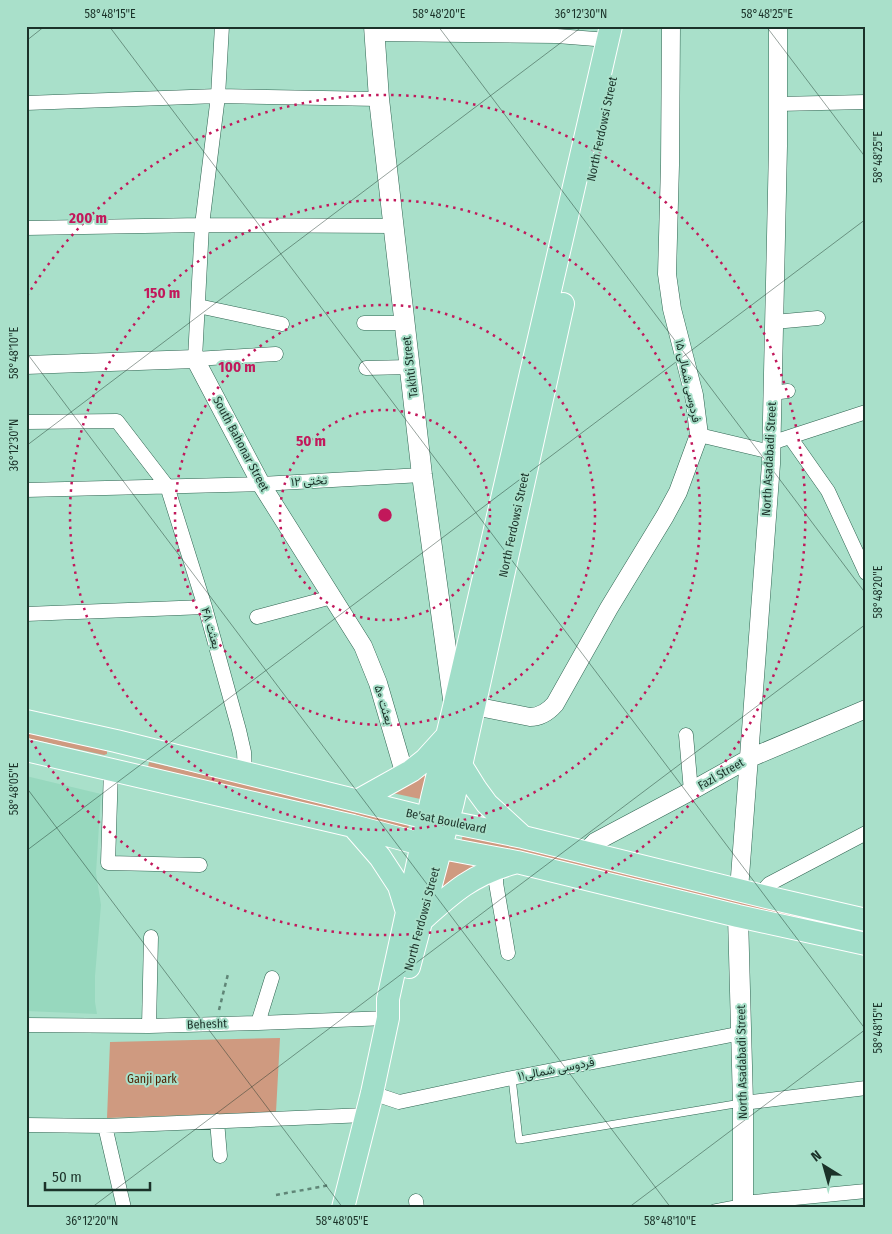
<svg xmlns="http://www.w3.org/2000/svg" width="892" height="1234" font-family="'Fira Sans Condensed',Vazirmatn,sans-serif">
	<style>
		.built { fill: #97d8be }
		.green { fill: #cf9a80 }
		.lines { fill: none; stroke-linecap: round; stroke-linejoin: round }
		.service-casing { stroke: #2f6451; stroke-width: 8 }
		.minor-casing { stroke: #2f6451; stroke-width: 15 }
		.tertiary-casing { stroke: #2f6451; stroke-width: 19 }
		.secondary-casing { stroke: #2f6451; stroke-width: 21 }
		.primary-casing { stroke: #fff; stroke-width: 24 }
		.path { stroke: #608677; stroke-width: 2.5; stroke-dasharray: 4 4; stroke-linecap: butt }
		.service { stroke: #fff; stroke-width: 7 }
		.minor { stroke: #fff; stroke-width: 14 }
		.tertiary { stroke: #fff; stroke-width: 18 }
		.secondary { stroke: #fff; stroke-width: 20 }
		.primary { stroke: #a1dec9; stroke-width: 22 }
		.ticks { fill: none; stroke: #1b3229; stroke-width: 1; stroke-opacity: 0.45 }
		.ring { fill: none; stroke: #c2185b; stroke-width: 2.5; stroke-dasharray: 2.5 5 }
		.labels { text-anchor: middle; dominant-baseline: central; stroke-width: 4; stroke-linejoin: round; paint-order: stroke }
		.street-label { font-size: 12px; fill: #1b3229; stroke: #a9e0ca }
		.park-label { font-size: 12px; fill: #4e1f00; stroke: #a9e0ca }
		.centre { fill: #c2185b; stroke: #a9e0ca; stroke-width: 2.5 }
		.ring-label { font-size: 15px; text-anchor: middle; font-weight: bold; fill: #c2185b; stroke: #a9e0ca; stroke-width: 4; stroke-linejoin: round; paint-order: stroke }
		.neatline { fill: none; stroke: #1b3229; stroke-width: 2 }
		.ticks-label { font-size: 12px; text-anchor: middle; fill: #1b3229 }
	</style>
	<rect width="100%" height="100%" fill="#a9e0ca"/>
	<!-- built -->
	<path class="built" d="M26,776L101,794L96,873L101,905L95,976V1002L97,1014L26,1011Z"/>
	<!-- green -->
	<path class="green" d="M26,732L104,749L107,751V754L104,755L26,738Z
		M433,761L425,800L383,791Z
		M149,762L410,822L408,829L148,767Z
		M463,835L866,927V935L461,842Z
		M446,857L486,866L436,899Z
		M280,1038L276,1112L107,1118L110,1042Z"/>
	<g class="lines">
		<defs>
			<path id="service" d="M512,1078L519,1140L741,1103
				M714,1208L740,1203"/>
			<path id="minor" d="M222,26L218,96L202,225L195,359L276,354
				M375,34L557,36L608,40
				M26,103L218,96L379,99
				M778,104L866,102
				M26,228L202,225L394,226
				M198,306L282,324
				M774,322L818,318
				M364,323H405
				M366,368L410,367
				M772,393L788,391
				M26,422L117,421L167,486L205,607L239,730L244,752L245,772
				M699,435L771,452
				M790,437L828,491L866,573
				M771,443L866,412
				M26,490L261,484L422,475
				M26,614L205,607
				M257,617L332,597
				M686,735L691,791
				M111,769L108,863L200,865
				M496,868V883L508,953
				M759,895L769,884L866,833
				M258,1023L272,978
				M26,1025L149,1026L258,1023L388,1018
				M149,1026L151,937
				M372,1093L399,1102L512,1078L742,1033
				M743,1103L866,1088
				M217,1121L220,1156
				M26,1125L105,1126L366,1115
				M105,1126L124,1208
				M416,1201L417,1208
				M743,1203L866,1191"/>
			<path id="tertiary" d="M26,365L195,359L261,484L363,646L378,683L402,765
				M474,706L530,717C541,717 548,712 555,704L609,608L665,516L678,492L699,435L694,395L672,309L667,274L670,165L671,26
				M584,853L595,842L691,791L750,758L866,709
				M739,890L771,464L778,146V26"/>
			<path id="secondary" d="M374,26L379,99L422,475L453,699
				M738,916L743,1103V1208"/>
			<path id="primary" d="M26,721L116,741L415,815L523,837L779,900L866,920
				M26,750L353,826L421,844L517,862L738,916L866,944
				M461,765L476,789L487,804L522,836
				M359,800L411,771L425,760L445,738
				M353,826L380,857L399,886L407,912
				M422,920C453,892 473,874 514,863
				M409,967L453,802L563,304
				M343,1208L372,1093L388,1018V999L432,798L454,707L611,26"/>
		</defs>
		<!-- service casing -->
		<use href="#service" class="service-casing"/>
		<!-- minor casing -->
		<use href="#minor" class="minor-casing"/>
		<!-- tertiary casing -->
		<use href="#tertiary" class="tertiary-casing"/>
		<!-- secondary casing -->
		<use href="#secondary" class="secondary-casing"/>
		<!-- primary casing -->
		<use href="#primary" class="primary-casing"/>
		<!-- path -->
		<path class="path" d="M219,1010L228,974
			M276,1195L330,1185"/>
		<!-- service -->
		<use href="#service" class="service"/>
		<!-- minor -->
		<use href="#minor" class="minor"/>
		<!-- tertiary -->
		<use href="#tertiary" class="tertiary"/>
		<!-- secondary -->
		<use href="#secondary" class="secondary"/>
		<!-- primary -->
		<use href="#primary" class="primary"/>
	</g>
	<!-- ticks -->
	<path class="ticks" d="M109,26L866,1030M438,26L866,594M766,26L866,158M26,41L45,26M26,352L671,1208M26,446L583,26M26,787L343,1208M26,851L866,219M91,1208L866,624M628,1208L866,1029"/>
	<!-- distance rings -->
	<g class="ring">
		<circle cx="385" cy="515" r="105"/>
		<circle cx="385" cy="515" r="210"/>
		<circle cx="385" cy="515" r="315"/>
		<path d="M27 296A420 420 0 1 1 27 734"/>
	</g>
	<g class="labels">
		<!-- street labels -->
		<g class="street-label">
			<text transform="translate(602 129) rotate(-78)">North Ferdowsi Street</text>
			<text transform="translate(410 367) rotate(-97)">Takhti Street</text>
			<text transform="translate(688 381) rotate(78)">فردوسی شمالی ۱۵</text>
			<text transform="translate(241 444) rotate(62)">South Bahonar Street</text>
			<text transform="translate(769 459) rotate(-87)">North Asadabadi Street</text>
			<text transform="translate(309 481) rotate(-3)">تختی ۱۲</text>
			<text transform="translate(514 525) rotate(-78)">North Ferdowsi Street</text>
			<text transform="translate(211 628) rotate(74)">بعثت ۴۸</text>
			<text transform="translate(384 705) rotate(73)">بعثت ۵۰</text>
			<text transform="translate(721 774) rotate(-30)">Fazl Street</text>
			<text transform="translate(446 821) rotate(12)">Be'sat Boulevard</text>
			<text transform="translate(422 919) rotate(-75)">North Ferdowsi Street</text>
			<text transform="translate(207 1024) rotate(-2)">Behesht</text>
			<text transform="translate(742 1062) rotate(-91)">North Asadabadi Street</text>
			<text transform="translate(556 1069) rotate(-11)">فردوسی شمالی۱۱</text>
		</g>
		<!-- park labels -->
		<g class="park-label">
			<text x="152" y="1079">Ganji park</text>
		</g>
	</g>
	<circle cx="385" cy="515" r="8" class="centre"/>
	<g class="ring-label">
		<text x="88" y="223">200 m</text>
		<text x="162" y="298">150 m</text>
		<text x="237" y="372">100 m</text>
		<text x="311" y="446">50 m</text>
	</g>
	<!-- border -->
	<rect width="892" height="1234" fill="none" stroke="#a9e0ca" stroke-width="55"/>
	<!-- north arrow -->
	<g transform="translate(824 1166) rotate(323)" stroke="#a9e0ca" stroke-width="4" paint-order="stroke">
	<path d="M0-4L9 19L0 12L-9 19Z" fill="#1b3229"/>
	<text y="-8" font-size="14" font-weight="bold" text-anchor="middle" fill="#1b3229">N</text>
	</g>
	<!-- scale -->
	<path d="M45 1182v8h105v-8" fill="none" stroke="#1b3229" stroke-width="2.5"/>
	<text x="52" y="1182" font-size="15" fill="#1b3229" stroke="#a9e0ca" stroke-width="4" paint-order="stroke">50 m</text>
	<rect x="28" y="28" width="836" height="1178" class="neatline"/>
	<g class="ticks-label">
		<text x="110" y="18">58°48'15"E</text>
		<text x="439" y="18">58°48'20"E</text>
		<text x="581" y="18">36°12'30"N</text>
		<text x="767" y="18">58°48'25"E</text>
		<text transform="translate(878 157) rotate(-90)" y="4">58°48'25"E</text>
		<text transform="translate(14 353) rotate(-90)" y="4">58°48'10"E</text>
		<text transform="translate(14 445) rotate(-90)" y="4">36°12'30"N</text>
		<text transform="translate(878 592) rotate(-90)" y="4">58°48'20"E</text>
		<text transform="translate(14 789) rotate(-90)" y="4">58°48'05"E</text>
		<text transform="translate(878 1028) rotate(-90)" y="4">58°48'15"E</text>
		<text x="92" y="1225">36°12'20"N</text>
		<text x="342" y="1225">58°48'05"E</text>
		<text x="670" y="1225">58°48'10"E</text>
	</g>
</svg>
